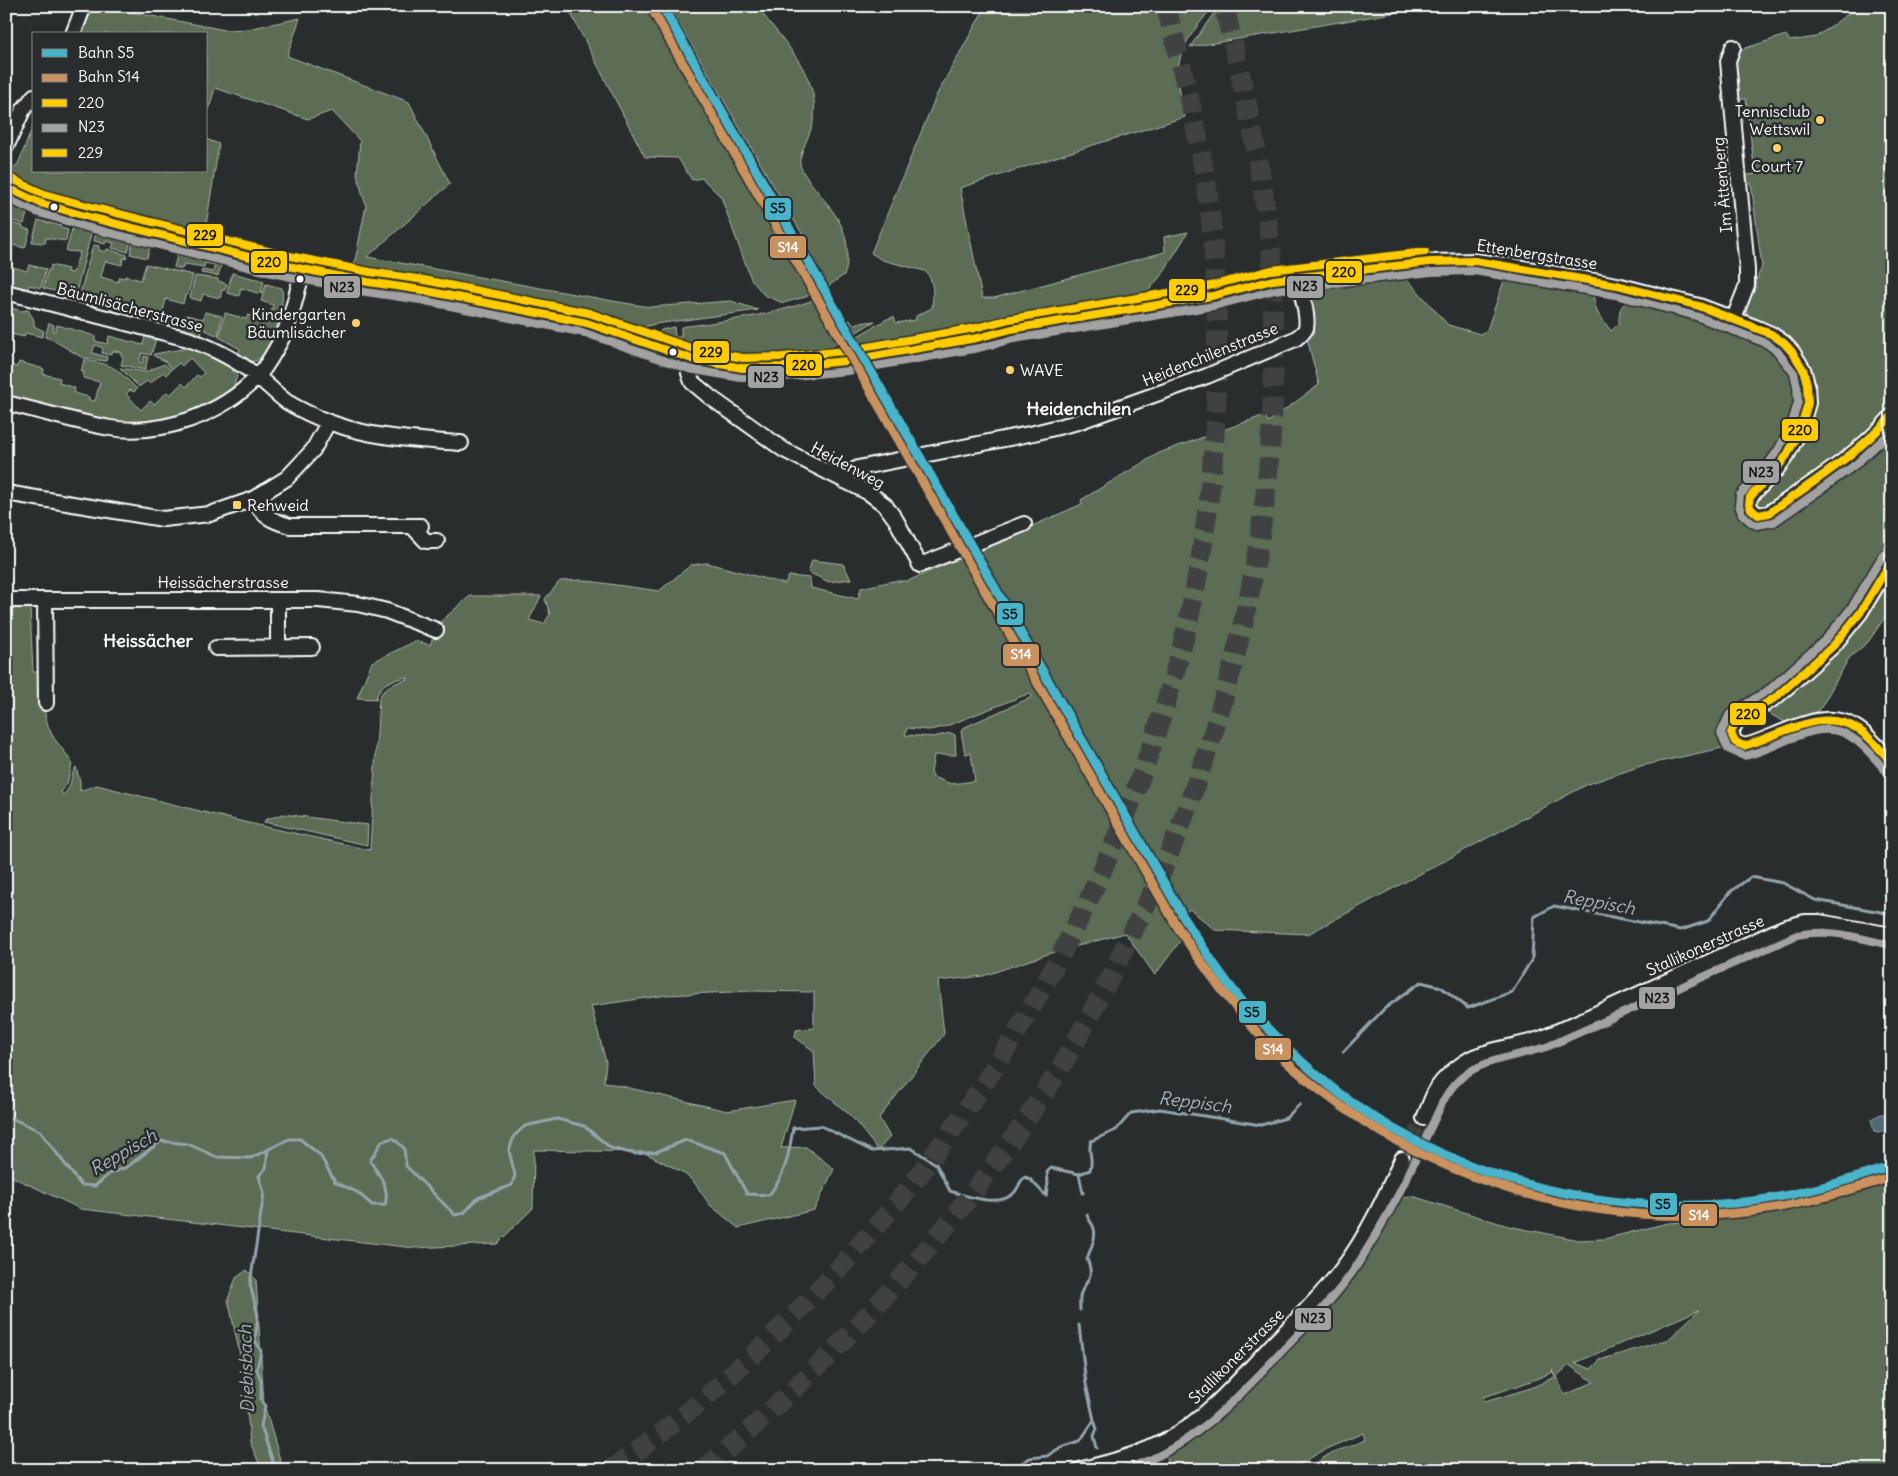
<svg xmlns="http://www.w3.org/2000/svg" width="1898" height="1476" font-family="Delius,sans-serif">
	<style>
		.green { fill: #5c6c54; stroke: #aeb6aa; fill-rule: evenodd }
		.water { fill: #4f6974; stroke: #95a5ac }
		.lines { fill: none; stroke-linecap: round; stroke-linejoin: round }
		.stream { stroke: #95a5ac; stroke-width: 3 }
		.minor-tunnel { stroke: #3f4243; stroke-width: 14; stroke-dasharray: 14 7; stroke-linecap: butt }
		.highway-tunnel { stroke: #3f4243; stroke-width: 20; stroke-dasharray: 20 10; stroke-linecap: butt }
		.minor-casing { stroke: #fff; stroke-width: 18 }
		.minor { stroke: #2a2d2e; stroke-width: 14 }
		.bus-1-casing { stroke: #2a2d2e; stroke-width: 11 }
		.bus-2-casing { stroke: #2a2d2e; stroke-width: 11 }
		.bus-3-casing { stroke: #2a2d2e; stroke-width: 11 }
		.bus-1 { stroke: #fc0; stroke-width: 8 }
		.bus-2 { stroke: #a2a2a2; stroke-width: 8 }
		.bus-3 { stroke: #fc0; stroke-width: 8 }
		.rail-1-casing { stroke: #2a2d2e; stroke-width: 12 }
		.rail-2-casing { stroke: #2a2d2e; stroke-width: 12 }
		.rail-1 { stroke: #48b4ca; stroke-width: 9 }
		.rail-2 { stroke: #ca925e; stroke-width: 9 }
		.poi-dot { fill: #ffd166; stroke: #2a2d2e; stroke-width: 2 }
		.bus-dot { fill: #fff; stroke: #2a2d2e; stroke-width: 2 }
		.labels { text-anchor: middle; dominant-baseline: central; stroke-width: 5; stroke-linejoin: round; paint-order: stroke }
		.poi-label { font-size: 16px; fill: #fff; stroke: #2a2d2e; text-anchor: end }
		.street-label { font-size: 16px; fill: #fff; stroke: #2a2d2e }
		.neighbourhood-label { font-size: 18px; font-weight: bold; fill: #fff; stroke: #2a2d2e }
		.water-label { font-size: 18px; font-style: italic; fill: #a7b4ba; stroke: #2a2d2e }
		.line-badge { stroke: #2a2d2e; stroke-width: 2 }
		.badge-label { font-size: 14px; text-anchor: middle; font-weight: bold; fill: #fff }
		.pale-badge-label { font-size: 14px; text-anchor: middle; font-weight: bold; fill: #111 }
	</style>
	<rect width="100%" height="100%" fill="#2a2d2e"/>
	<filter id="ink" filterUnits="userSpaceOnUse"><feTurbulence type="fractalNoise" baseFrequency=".02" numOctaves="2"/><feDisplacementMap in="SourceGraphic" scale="10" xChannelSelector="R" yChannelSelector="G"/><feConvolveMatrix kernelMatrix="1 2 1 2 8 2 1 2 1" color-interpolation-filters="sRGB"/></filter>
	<g filter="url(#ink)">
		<!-- green -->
		<path class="green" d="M99,6L225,30L248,29L300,18L287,56L409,102L450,184L367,257L624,303L650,307L731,301L758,310L655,324L636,329H628L599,320L353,271L366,206L357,175L360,141L332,111L308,119L215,88L206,119V34H83C87,22 84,8 99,6Z
			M567,6H656L767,197L766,203L795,256L810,247L767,175L669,6H756C780,37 820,75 814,117C813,131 798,154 800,164C802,173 809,180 814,187C831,209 849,227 847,256C847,263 847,269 844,275L830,285L805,297L783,303L764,295L751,279L721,197L702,178L692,180L678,158L645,157Z
			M986,6H1213C1200,23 1183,41 1179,63C1176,80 1182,100 1185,117L1090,146L960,188L982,298H994L1165,252L1164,237L1188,232L1163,273L1141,300L828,357L826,356L827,354L887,319L894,317L896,323L916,320V316L932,308C933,296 935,280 925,271L882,260L871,253L937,94Z
			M1219,6H1435L1190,47Z
			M1859,6H1892V607L1868,642L1849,658L1819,711L1785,722L1758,708L1727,733L1722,748L1641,766L1588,784L1308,934L1215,930L1190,909L1179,917L1186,933L1155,975L1125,933L1048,954L983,976L938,981L944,1034L879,1118L890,1137L878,1150L851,1116L816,1086L814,1051L795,1037L796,1030L814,1028V992L753,991L667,995L591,1006L606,1062L604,1082L727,1111L795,1100L781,1148L806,1147L834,1169L814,1210L738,1228L710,1205L694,1182L682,1172L643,1152L534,1150L533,1208L497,1244L414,1248L81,1209L6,1174V606L28,607L30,609L33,672H42C43,693 42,716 52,735C58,745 68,754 72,764L67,784L61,792L63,795C74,785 69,777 76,767L80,782V791L97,785L235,820L370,850L379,698C386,684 394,684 408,679V677C392,680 380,682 376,699L357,698L372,662L416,641L430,645L439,623L470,596H541L529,620L544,624L550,614L545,599L560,581L581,580L659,591L691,565L707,563L785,584L789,576L810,578L811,588L858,599L861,588L893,581H908L1082,504L1081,500L1159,453L1265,415L1268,422L1319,385L1307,338V292L1314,291L1318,283L1400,271L1448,325L1480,334L1487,330L1507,272L1542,278L1592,291L1597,312L1611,331L1619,324C1619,306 1621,303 1638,298C1680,309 1761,324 1788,358C1792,363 1794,370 1796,376L1811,369C1799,336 1774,330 1747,314L1745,305L1762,267L1751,183L1743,184L1742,176L1755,174L1746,99L1734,100L1731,63L1740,50L1786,35L1790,41L1816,37ZM1030,693L1032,697L965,727L961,731L965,754L971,753L975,781L951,784L933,777L931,772L934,755H956L955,735L951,733L933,737L905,735L907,728L929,730L944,727Z
			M34,124V171H206V139L219,144L204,238L125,221L94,211L95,207L55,194L54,196L40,192L6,177V163L14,167L18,164Z
			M6,198L26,207L28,210L24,224L6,219Z
			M38,220L61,226V228L68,230L66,241L46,238L45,243L32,242Z
			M7,222L23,226V228L30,230L25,248L8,244L6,250Z
			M76,225L92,230L73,304L68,303L69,295L43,288L48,270H50L51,265L68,269L67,272L73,273L80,252L66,251L73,226L76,227Z
			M96,233L131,239L128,252L112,248L114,243L106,241L105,244L94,241Z
			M133,240L151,243L147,258L130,254Z
			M93,245L99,246V250L106,252L107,249L127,255L126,259L123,258L122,265L105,261L101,277L118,282L120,277L125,278V276L141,280L146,264L193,275L188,295H185L183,304L166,299L161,319L167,320L168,317L184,322L186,315L203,319L205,312L222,316L218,336L203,329L200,337L109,314L110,306L95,302L93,309L77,305Z
			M171,247L223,260L218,276L201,273L202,270L213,272L215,265L205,263L204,267L184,264L182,269L174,267L178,252L169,249Z
			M29,265L46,269L41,288L29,285L27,293L6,287V272L11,273L13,267L27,271Z
			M232,273L264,281L261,294L241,288L239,296L227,293Z
			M195,276L218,279V281L227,284L225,290H222L220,298L203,294L201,301L190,298Z
			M266,284L282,288C285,309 273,348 256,361H249L238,353L240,349L219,337L225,313L246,319L248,315L263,319V322L268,324L273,305L261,301Z
			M826,295L833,325L850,320L852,324L875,321C852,334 829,351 804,359C789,365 730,362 716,355L719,350L682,340L681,342L671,339L660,332L661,330L674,327L675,337H681V327C731,320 779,315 826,295Z
			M6,306L21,311L28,310L34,320V326L44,331L42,337L25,333L24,337L6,333Z
			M49,323L54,325L53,331H55L57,325L95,336V341L107,344L109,336L143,345L145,336L156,339L151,355L142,353L139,362L142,363L144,356L148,357L145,370L121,365L123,358L120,352L114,351L109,355L102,353L103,348L95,345L92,353L107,357L106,361L83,358L53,340L45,337Z
			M188,348C204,353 228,361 237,376L234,385L235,387C206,410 174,422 137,423C131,424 124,424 118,424C81,418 43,406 6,398V364L17,367L19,362L44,369L43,374L60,378L59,383L75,388L74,393L89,397V400L95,401L100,382L83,378L84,372H81L84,360C115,365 115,367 137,389L134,392L130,390L126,394L141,410L150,401L154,404L167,392L170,395L182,383L186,387L197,375L200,377L204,373L190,358L182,366L179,363L172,369L165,361L154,356V354Z
			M164,364L171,370L166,375L163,372L150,384L147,381L139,387L120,368L146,372Z
			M812,560L843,564L851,579L829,582L808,572Z
			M283,814L368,825L367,845L264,822L265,820Z
			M1892,1175V1470H1305L1328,1455L1365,1440L1363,1433L1326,1449L1289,1470H1173C1169,1464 1165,1459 1168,1452C1190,1438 1211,1425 1230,1408C1248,1391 1263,1372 1280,1355C1329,1304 1370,1263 1399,1197L1412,1196L1508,1226L1579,1240L1604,1239L1668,1223L1688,1222L1686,1215L1658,1218V1211C1685,1210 1712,1211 1738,1209C1790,1205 1843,1191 1892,1175ZM1699,1310L1669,1339L1600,1360L1591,1369L1575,1363ZM1569,1365L1594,1382L1565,1395L1556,1377ZM1552,1369L1555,1377L1531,1388L1485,1402L1483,1397C1507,1390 1530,1382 1553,1372Z
			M247,1270L256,1280L264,1404L283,1470H262L250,1442L243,1369L228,1299L236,1278Z"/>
		<!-- water -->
		<path class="water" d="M1892,1113V1128L1878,1133L1874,1132L1871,1119L1881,1114Z"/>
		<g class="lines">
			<!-- stream -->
			<path class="stream" d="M1343,1052L1384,1009L1421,982L1441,987L1468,1008L1512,992L1532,959L1534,917L1554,906L1681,930L1708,921L1730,892L1751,877L1783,883L1815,900L1892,914
				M6,1118H11L40,1131L81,1185L95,1186L109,1174L127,1167L161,1141L188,1144L217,1157L251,1158L289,1139H300L320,1155L335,1182L357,1192L372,1205H385C390,1187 380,1176 370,1161L382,1141L393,1138L404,1148L406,1166L455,1215L464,1213L478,1198L512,1185L515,1175L509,1151L514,1136L525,1126L557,1119L584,1126L611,1148L635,1154L656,1152L686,1140L725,1153L747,1194L769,1195C786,1174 789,1154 793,1128L821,1126L872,1151L911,1148L936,1164L950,1191C967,1196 999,1208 1014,1193C1019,1188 1019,1181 1025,1177L1030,1179L1046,1196L1048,1182L1047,1172L1051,1168L1079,1174L1090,1170C1094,1156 1087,1154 1091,1141L1116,1130L1131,1113L1160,1109L1261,1125L1286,1118L1300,1104
				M268,1149L266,1168L259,1176L264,1193L250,1284L258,1316L255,1340L261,1351L257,1369L261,1381V1400L265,1406L261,1426L273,1462L279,1470
				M1079,1174L1083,1193
				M1080,1310C1080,1305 1079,1298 1081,1293C1087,1278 1095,1278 1087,1259C1090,1249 1098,1236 1093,1226C1091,1221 1088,1220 1087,1215
				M1094,1420L1097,1429L1094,1436L1097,1448
				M1144,1463L1155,1470
				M997,1470L1016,1466L1030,1458L1047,1456L1061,1447L1080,1441L1094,1420L1086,1384L1079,1325"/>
			<!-- minor-tunnel -->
			<path class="minor-tunnel" d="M1402,1159L1424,1118"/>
			<!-- highway-tunnel -->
			<path class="highway-tunnel" d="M611,1470C652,1440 693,1410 730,1376C792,1320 850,1259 904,1194C923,1171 941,1145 959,1120C1043,1001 1110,871 1156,733C1170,691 1183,647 1192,604C1218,478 1223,347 1211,220C1203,147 1184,77 1166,6
				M703,1470C830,1364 944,1242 1037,1104C1074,1050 1104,990 1133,931C1144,909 1156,886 1165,864C1237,690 1279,513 1273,324C1273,300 1273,274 1271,250C1262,167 1244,87 1224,6"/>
			<defs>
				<path id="minor" d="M73,34L84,6
					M1733,47L1728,61L1747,269V285L1734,318
					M6,147L23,110L34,96
					M6,187L40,203L89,217L278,264L368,282L422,290L587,323L610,330L659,349L692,359L742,368L783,367L846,361L977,338L1012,329L1212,296L1273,280L1297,276L1430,262L1475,261L1506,265L1617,285L1699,306L1755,327L1771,334L1784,343L1793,353L1803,369L1807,384L1808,403L1800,430L1787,455L1776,470L1750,497L1749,504L1751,509L1758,515L1769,513C1810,484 1859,455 1892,416
					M6,292L188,339C213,348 237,360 258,377C268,385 277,395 287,402C344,436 396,439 461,443
					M692,359L689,373L692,382L710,397L784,450L869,493L885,505L896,520L920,565L1024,524
					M6,403C41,411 75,422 110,428C161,436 221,415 257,377C266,368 273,354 280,342C292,319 296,295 303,270
					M844,481L848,474L858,468L1034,433L1078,422L1207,376L1295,339C1299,336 1304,333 1306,328C1309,316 1300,288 1297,276
					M6,493L163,519L210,514L253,499L287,478L313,450L328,423
					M253,499C264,517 270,520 290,526H421
					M412,526L426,541H437
					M1892,560L1860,613L1833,646L1776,697L1736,722L1731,733L1735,742L1744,746C1776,739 1821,706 1853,726C1868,734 1880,750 1892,763
					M6,600H318L358,604L387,611L436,630
					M45,601L46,703
					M278,647V600
					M216,648L312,647
					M1424,1118C1428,1109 1431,1100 1435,1092C1442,1078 1466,1058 1482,1054C1503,1047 1525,1045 1545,1037L1783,928L1805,922H1819L1892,935
					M1079,1470C1110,1462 1141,1455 1169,1439C1209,1416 1238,1381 1270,1347C1294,1322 1320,1298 1342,1269C1367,1236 1385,1197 1402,1159"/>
			</defs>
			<!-- minor casing -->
			<use href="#minor" class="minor-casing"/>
			<!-- minor -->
			<use href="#minor" class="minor"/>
			<defs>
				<path id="bus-1" d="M6,187L40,203L89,217L278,264L368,282L422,290L587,323L692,359L742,368L783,367L846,361L977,338L1012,329L1212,296L1273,280L1430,262L1475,261L1617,285L1699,306L1771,334L1784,343L1793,353L1803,369L1807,384L1808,403L1800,430L1787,455L1776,470L1750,497L1749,504L1751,509L1758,515L1769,513C1812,483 1856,455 1892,416
					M1892,560L1860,613L1833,646L1776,697L1736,722L1731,733L1735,742L1744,746C1780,736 1823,705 1859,730C1872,738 1881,751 1892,763"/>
				<path id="bus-2" d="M6,198L36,212L86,227L276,274L366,292L420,300L585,333L689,369L741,378L784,377L848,371L979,348L1014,339L1214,306L1275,290L1431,272L1474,271L1615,295L1696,316L1766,343L1777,351L1794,373L1797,386L1798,402L1791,426L1778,450L1768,464L1740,495L1739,505L1742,514L1752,523L1757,525L1774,522L1823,488L1856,464L1892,431
					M1883,555L1852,607L1826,639L1770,689L1729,715L1721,733L1728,749L1744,756C1777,750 1818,715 1851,737C1865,745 1874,758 1885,770
					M1121,1470C1188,1453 1237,1398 1283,1350C1306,1326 1331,1302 1351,1274C1365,1254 1378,1231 1390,1210C1405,1184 1417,1155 1430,1129C1440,1109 1444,1093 1461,1078C1484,1058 1521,1056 1549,1046L1797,935C1829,928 1859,938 1890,945"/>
				<path id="bus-3" d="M10,178L44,194L92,207L280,254L370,272L424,280L589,313L694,349L743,358L782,357L845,351L975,328L1010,319L1210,286L1271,270L1425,252"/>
			</defs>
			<!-- bus-1 casing -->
			<use href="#bus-1" class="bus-1-casing"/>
			<!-- bus-2 casing -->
			<use href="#bus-2" class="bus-2-casing"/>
			<!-- bus-3 casing -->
			<use href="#bus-3" class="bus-3-casing"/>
			<!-- bus-1 -->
			<use href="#bus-1" class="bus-1"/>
			<!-- bus-2 -->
			<use href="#bus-2" class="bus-2"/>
			<!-- bus-3 -->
			<use href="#bus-3" class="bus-3"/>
			<defs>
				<path id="rail-1" d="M662,6L1184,918C1205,950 1225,983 1251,1011C1282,1044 1315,1076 1351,1102C1467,1183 1613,1218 1753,1201C1800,1195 1846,1181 1892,1166"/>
				<path id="rail-2" d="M653,11L1175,923C1209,975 1246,1026 1293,1068C1418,1178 1588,1232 1755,1211C1802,1205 1847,1191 1892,1177"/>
			</defs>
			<!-- rail-1 casing -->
			<use href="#rail-1" class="rail-1-casing"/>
			<!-- rail-2 casing -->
			<use href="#rail-2" class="rail-2-casing"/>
			<!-- rail-1 -->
			<use href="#rail-1" class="rail-1"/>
			<!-- rail-2 -->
			<use href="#rail-2" class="rail-2"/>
		</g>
	</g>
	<!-- markers -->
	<g class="poi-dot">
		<circle cx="1820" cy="120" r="5"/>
		<circle cx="1777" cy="148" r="5"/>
		<circle cx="356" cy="323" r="5"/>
		<circle cx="1010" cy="370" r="5"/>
		<rect x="232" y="500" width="10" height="10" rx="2.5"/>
	</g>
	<g class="bus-dot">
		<circle cx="54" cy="207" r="4.5"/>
		<circle cx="300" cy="279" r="4.5"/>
		<circle cx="673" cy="352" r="4.5"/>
	</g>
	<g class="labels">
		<!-- poi labels -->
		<g class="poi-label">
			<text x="1810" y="111">Tennisclub<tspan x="1810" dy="18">Wettswil</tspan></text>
			<text x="1777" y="166" text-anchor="middle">Court 7</text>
			<text x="346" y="314">Kindergarten<tspan x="346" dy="18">Bäumlisächer</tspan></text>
			<text x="1020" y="370" text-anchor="start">WAVE</text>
			<text x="247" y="505" text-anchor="start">Rehweid</text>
		</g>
		<!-- street labels -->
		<g class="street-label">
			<text transform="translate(1722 185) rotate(-95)">Im Ättenberg</text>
			<text transform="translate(1537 254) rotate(9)">Ettenbergstrasse</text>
			<text transform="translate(130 307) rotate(15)">Bäumlisächerstrasse</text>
			<text transform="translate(1210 354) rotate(-22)">Heidenchilenstrasse</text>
			<text transform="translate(848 465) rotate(28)">Heidenweg</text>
			<text x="223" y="582">Heissächerstrasse</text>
			<text transform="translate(1705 945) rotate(-24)">Stallikonerstrasse</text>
			<text transform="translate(1236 1356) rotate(-45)">Stallikonerstrasse</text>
		</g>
		<!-- neighbourhood labels -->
		<g class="neighbourhood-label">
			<text x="1079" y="408">Heidenchilen</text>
			<text x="148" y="640">Heissächer</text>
		</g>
		<!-- water labels -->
		<g class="water-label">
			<text transform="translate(1599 902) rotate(10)">Reppisch</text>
			<text transform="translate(1195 1102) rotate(7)">Reppisch</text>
			<text transform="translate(123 1152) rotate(-30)">Reppisch</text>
			<text transform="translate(246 1369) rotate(-92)">Diebisbach</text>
		</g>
	</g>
	<g class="line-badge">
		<rect x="764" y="197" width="28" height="24" rx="5" fill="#48b4ca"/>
		<rect x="186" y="223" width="38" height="24" rx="5" fill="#fc0"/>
		<rect x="769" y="235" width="38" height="24" rx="5" fill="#ca925e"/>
		<rect x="250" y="250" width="38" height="24" rx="5" fill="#fc0"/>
		<rect x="1325" y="260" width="38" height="24" rx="5" fill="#fc0"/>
		<rect x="1286" y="275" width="38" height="24" rx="5" fill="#a2a2a2"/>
		<rect x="323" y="275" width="38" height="24" rx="5" fill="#a2a2a2"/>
		<rect x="1168" y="278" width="38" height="24" rx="5" fill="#fc0"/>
		<rect x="692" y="340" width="38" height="24" rx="5" fill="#fc0"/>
		<rect x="785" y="353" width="38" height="24" rx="5" fill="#fc0"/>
		<rect x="747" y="365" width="38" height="24" rx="5" fill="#a2a2a2"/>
		<rect x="1781" y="418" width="38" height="24" rx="5" fill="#fc0"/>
		<rect x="1742" y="460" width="38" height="24" rx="5" fill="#a2a2a2"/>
		<rect x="996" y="602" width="28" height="24" rx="5" fill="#48b4ca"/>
		<rect x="1002" y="643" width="38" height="24" rx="5" fill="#ca925e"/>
		<rect x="1729" y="702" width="38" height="24" rx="5" fill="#fc0"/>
		<rect x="1638" y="986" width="38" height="24" rx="5" fill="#a2a2a2"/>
		<rect x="1238" y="1000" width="29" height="24" rx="5" fill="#48b4ca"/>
		<rect x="1254" y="1037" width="38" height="24" rx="5" fill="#ca925e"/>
		<rect x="1649" y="1192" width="29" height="24" rx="5" fill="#48b4ca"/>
		<rect x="1680" y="1203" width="38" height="24" rx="5" fill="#ca925e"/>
		<rect x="1294" y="1307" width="38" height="24" rx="5" fill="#a2a2a2"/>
	</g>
	<g class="badge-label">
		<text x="788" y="252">S14</text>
		<text x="1021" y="659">S14</text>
		<text x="1273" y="1054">S14</text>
		<text x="1699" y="1220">S14</text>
	</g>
	<g class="pale-badge-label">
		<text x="778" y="213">S5</text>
		<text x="205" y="240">229</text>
		<text x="269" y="267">220</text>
		<text x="1344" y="277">220</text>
		<text x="1305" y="291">N23</text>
		<text x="342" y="292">N23</text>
		<text x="1187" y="295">229</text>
		<text x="711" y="357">229</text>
		<text x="804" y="370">220</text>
		<text x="766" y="382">N23</text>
		<text x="1800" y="435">220</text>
		<text x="1761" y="477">N23</text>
		<text x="1010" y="619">S5</text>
		<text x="1748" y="719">220</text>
		<text x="1657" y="1003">N23</text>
		<text x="1252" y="1017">S5</text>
		<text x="1663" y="1209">S5</text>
		<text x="1313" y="1323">N23</text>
	</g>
	<!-- margin -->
	<rect width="1898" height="1476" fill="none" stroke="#2a2d2e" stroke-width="25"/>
	<rect x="12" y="12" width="1873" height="1451" fill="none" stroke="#fff" stroke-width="2" filter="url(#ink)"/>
	<!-- legend -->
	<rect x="32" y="32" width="175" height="140" fill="#2a2d2e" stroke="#7f8182"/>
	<rect x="42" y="49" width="25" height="8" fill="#48b4ca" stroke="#7f8182"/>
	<text x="78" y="58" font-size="15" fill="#ffffff">Bahn S5</text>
	<rect x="42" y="74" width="25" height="8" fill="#ca925e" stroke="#7f8182"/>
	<text x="78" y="82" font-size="15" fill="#ffffff">Bahn S14</text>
	<rect x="42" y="99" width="25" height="8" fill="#ffcc00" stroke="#7f8182"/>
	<text x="78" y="108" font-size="15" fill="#ffffff">220</text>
	<rect x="42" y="124" width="25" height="8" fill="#a2a2a2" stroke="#7f8182"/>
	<text x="78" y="132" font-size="15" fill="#ffffff">N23</text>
	<rect x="42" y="149" width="25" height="8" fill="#ffcc00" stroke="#7f8182"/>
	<text x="78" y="158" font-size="15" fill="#ffffff">229</text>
</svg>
